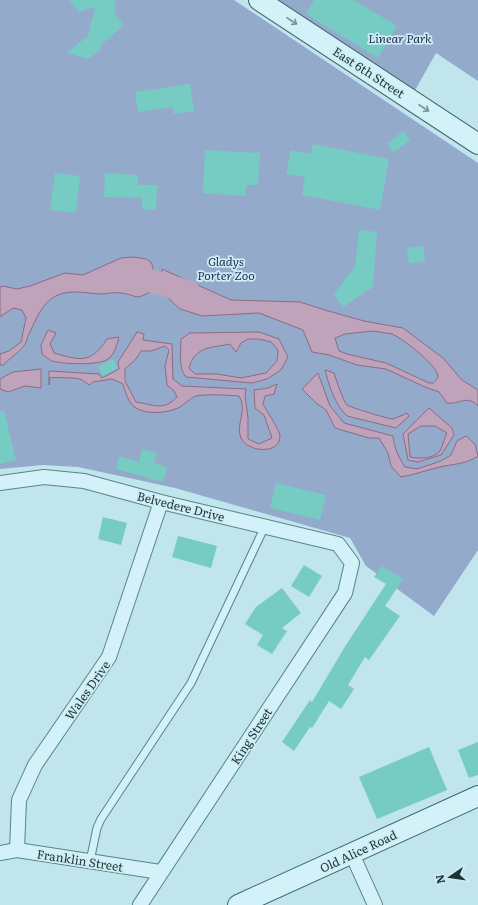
<svg xmlns="http://www.w3.org/2000/svg" width="478" height="905" font-family="Literata,serif">
	<style>
		.green { fill: #94aacb }
		.water { fill: #bfa3ba; stroke: #8d6a85; fill-rule: evenodd }
		.lines { fill: none; stroke-linecap: round; stroke-linejoin: round }
		.river { stroke: #bfa3ba; stroke-width: 23 }
		.building { fill: #76cbc3 }
		.service-casing { stroke: #588586; stroke-width: 9 }
		.minor-casing { stroke: #588586; stroke-width: 16 }
		.secondary-casing { stroke: #3b6867; stroke-width: 22 }
		.service { stroke: #d3f1f8; stroke-width: 7 }
		.minor { stroke: #d3f1f8; stroke-width: 14 }
		.secondary { stroke: #d3f1f8; stroke-width: 20 }
		.oneway { stroke: #789496 }
		.labels { text-anchor: middle; dominant-baseline: central; stroke-width: 3.5; stroke-linejoin: round; paint-order: stroke }
		.park-label { font-size: 12px; font-style: italic; fill: #232f52; stroke: #cfedf5 }
		.street-label { font-size: 12px; fill: #1c3635; stroke: #cfedf5 }
	</style>
	<rect width="100%" height="100%" fill="#c0e5ed"/>
	<!-- green -->
	<path class="green" d="M0,0H234L478,163V550L434,616L366,566L350,538L175,488L78,467L43,465L0,469Z
		M275,0H478V81L436,53L414,92Z"/>
	<!-- water -->
	<path class="water" d="M134,257L146,259L151,262L153,267L151,291C134,302 136,294 120,293C115,292 110,293 104,294C86,294 67,287 51,299C40,307 34,324 28,336C27,339 26,344 23,347C17,354 9,359 3,365H0V354L9,351L21,342L26,318L22,310L13,308L0,317V287L3,286L17,289L30,286L65,273L83,275L121,258Z
		M162,269L231,300L300,302L325,310L364,321L403,328L443,358L462,380L478,390V406C467,394 459,405 447,403L439,392L425,387L386,369L357,365L329,355L312,352L303,330L259,313L202,316L180,309L171,301L160,285ZM373,331C379,332 386,333 392,334C402,338 437,365 438,376C438,379 435,381 433,383H429L386,363L347,354L339,351L335,338L345,334Z
		M48,330L56,333L50,344L54,353C80,360 90,365 107,339L119,337C117,344 115,354 108,359C98,366 64,364 52,361C48,359 45,356 42,354L41,345Z
		M137,332L144,334L143,340L172,344L173,379L182,386L246,389L245,396L248,418V439L259,444L272,438L264,415L255,408L254,390L268,388L277,384L274,394L265,396L263,404C266,410 281,432 280,437C279,455 247,452 241,438C236,427 244,416 242,404C242,402 240,398 239,396C227,395 207,394 196,396C190,398 184,405 178,408C167,413 147,415 136,408C128,403 126,393 123,384L112,379L93,382L89,385C86,383 83,380 80,379C78,378 54,377 50,378L49,385V371L99,374L102,378L119,369L118,362ZM165,346L169,350L165,366L167,385L174,391L177,397C163,412 152,404 136,402L125,381V369L136,359L141,351H151Z
		M259,332L279,339L288,357L281,370L267,379L252,383L186,377C178,369 181,350 181,339L190,333ZM248,339H259L271,342L278,350L277,361L266,373L241,378L217,374H195L189,368C195,346 211,348 230,344L236,352L241,343Z
		M41,369V388L25,386L8,392L0,389V379L13,372Z
		M325,370L334,373C336,379 343,401 347,405C349,407 389,419 392,419C397,418 403,415 407,413L409,416L396,428L347,416C335,405 329,385 325,370Z
		M318,373L330,406L344,423L393,436C394,448 399,458 405,467L417,469L441,461L451,455L457,441L466,436L475,444L478,456C467,464 453,464 440,467C426,470 414,475 401,477L391,466L388,453L379,438H369L335,428L326,410L316,403L302,389Z
		M429,408L452,428L454,435L441,455L418,462L408,460L403,434ZM421,426H435L447,433C444,438 443,446 440,451C434,459 418,459 410,457L408,434Z"/>
	<g class="lines">
		<!-- river -->
		<path class="river" d="M121,279L152,281L189,292"/>
	</g>
	<!-- building -->
	<path class="building" d="M69,0H114L116,6L114,13L124,25L100,46L101,49L89,59L66,53L88,36L95,7L79,12Z
		M314,0H354L397,26L378,58L306,14Z
		M190,84L194,111L174,114L172,107L138,112L135,92Z
		M403,131L410,140L393,153L387,144Z
		M313,144L389,159L380,210L302,195L305,177L286,174L291,150L311,154Z
		M205,150L260,153L258,185H246L245,196L203,193Z
		M55,173L80,176L76,213L50,210Z
		M105,173L138,175V185H157L156,210L142,209V198L104,197Z
		M359,230L377,232L373,287L343,307L334,294L355,266Z
		M423,246L425,261L409,264L407,248Z
		M113,359L118,368L103,376L98,367Z
		M0,411H4L16,460L0,464Z
		M142,449L157,453L154,463L167,467L163,482L116,469L119,456L139,462Z
		M276,483L326,495L320,520L270,508Z
		M103,517L127,523L121,545L98,539Z
		M178,536L217,546L211,568L172,557Z
		M304,565L322,576L309,597L291,586Z
		M382,566L403,579L385,606L400,616L369,660L365,657L348,685L354,689L341,709L329,701L312,728L310,727L294,751L282,742L310,700L312,702L346,645L386,584L374,577Z
		M282,588L301,613L282,628L287,631L272,654L257,645L263,635L245,624L256,607Z
		M478,742V775L469,778L458,750Z
		M429,747L447,790L377,819L359,777Z"/>
	<g class="lines">
		<defs>
			<path id="service" d="M90,861L97,828L101,819L191,683L265,526"/>
			<path id="minor" d="M0,483L44,477L84,481L161,502L338,544L352,563L345,593L140,905
				M17,850L19,800L35,765L109,657L161,502
				M0,853L17,850L160,872
				M352,854L375,905"/>
			<path id="secondary" d="M259,0L478,144
				M238,905L478,796"/>
		</defs>
		<!-- service casing -->
		<use href="#service" class="service-casing"/>
		<!-- minor casing -->
		<use href="#minor" class="minor-casing"/>
		<!-- secondary casing -->
		<use href="#secondary" class="secondary-casing"/>
		<!-- service -->
		<use href="#service" class="service"/>
		<!-- minor -->
		<use href="#minor" class="minor"/>
		<!-- secondary -->
		<use href="#secondary" class="secondary"/>
	</g>
	<!-- one-way arrows -->
	<defs><path id="oneway-shaft" d="M-6 0H5M1.5-3L5.5 0L1.5 3" fill="none" stroke-width="1.6" stroke-linecap="round" stroke-linejoin="round"/></defs>
	<g class="oneway">
		<use href="#oneway-shaft" transform="translate(292 21) rotate(33)"/>
		<use href="#oneway-shaft" transform="translate(424 108) rotate(33)"/>
	</g>
	<g class="labels">
		<!-- park labels -->
		<g class="park-label">
			<text x="400" y="38">Linear Park</text>
			<text x="226" y="261">Gladys<tspan x="226" dy="14">Porter Zoo</tspan></text>
		</g>
		<!-- street labels -->
		<g class="street-label">
			<text transform="translate(369 72) rotate(33)">East 6th Street</text>
			<text transform="translate(181 506) rotate(14)">Belvedere Drive</text>
			<text transform="translate(87 690) rotate(-55)">Wales Drive</text>
			<text transform="translate(251 736) rotate(-57)">King Street</text>
			<text transform="translate(358 851) rotate(-25)">Old Alice Road</text>
			<text transform="translate(80 860) rotate(9)">Franklin Street</text>
		</g>
	</g>
	<!-- north arrow -->
	<g transform="translate(450 877) rotate(257)" stroke="#cfedf5" stroke-width="3" paint-order="stroke">
	<path d="M0-3L7 15L0 10L-7 15Z" fill="#1c3635"/>
	<text y="-6" font-size="11" font-weight="bold" text-anchor="middle" fill="#1c3635">N</text>
	</g>
</svg>
